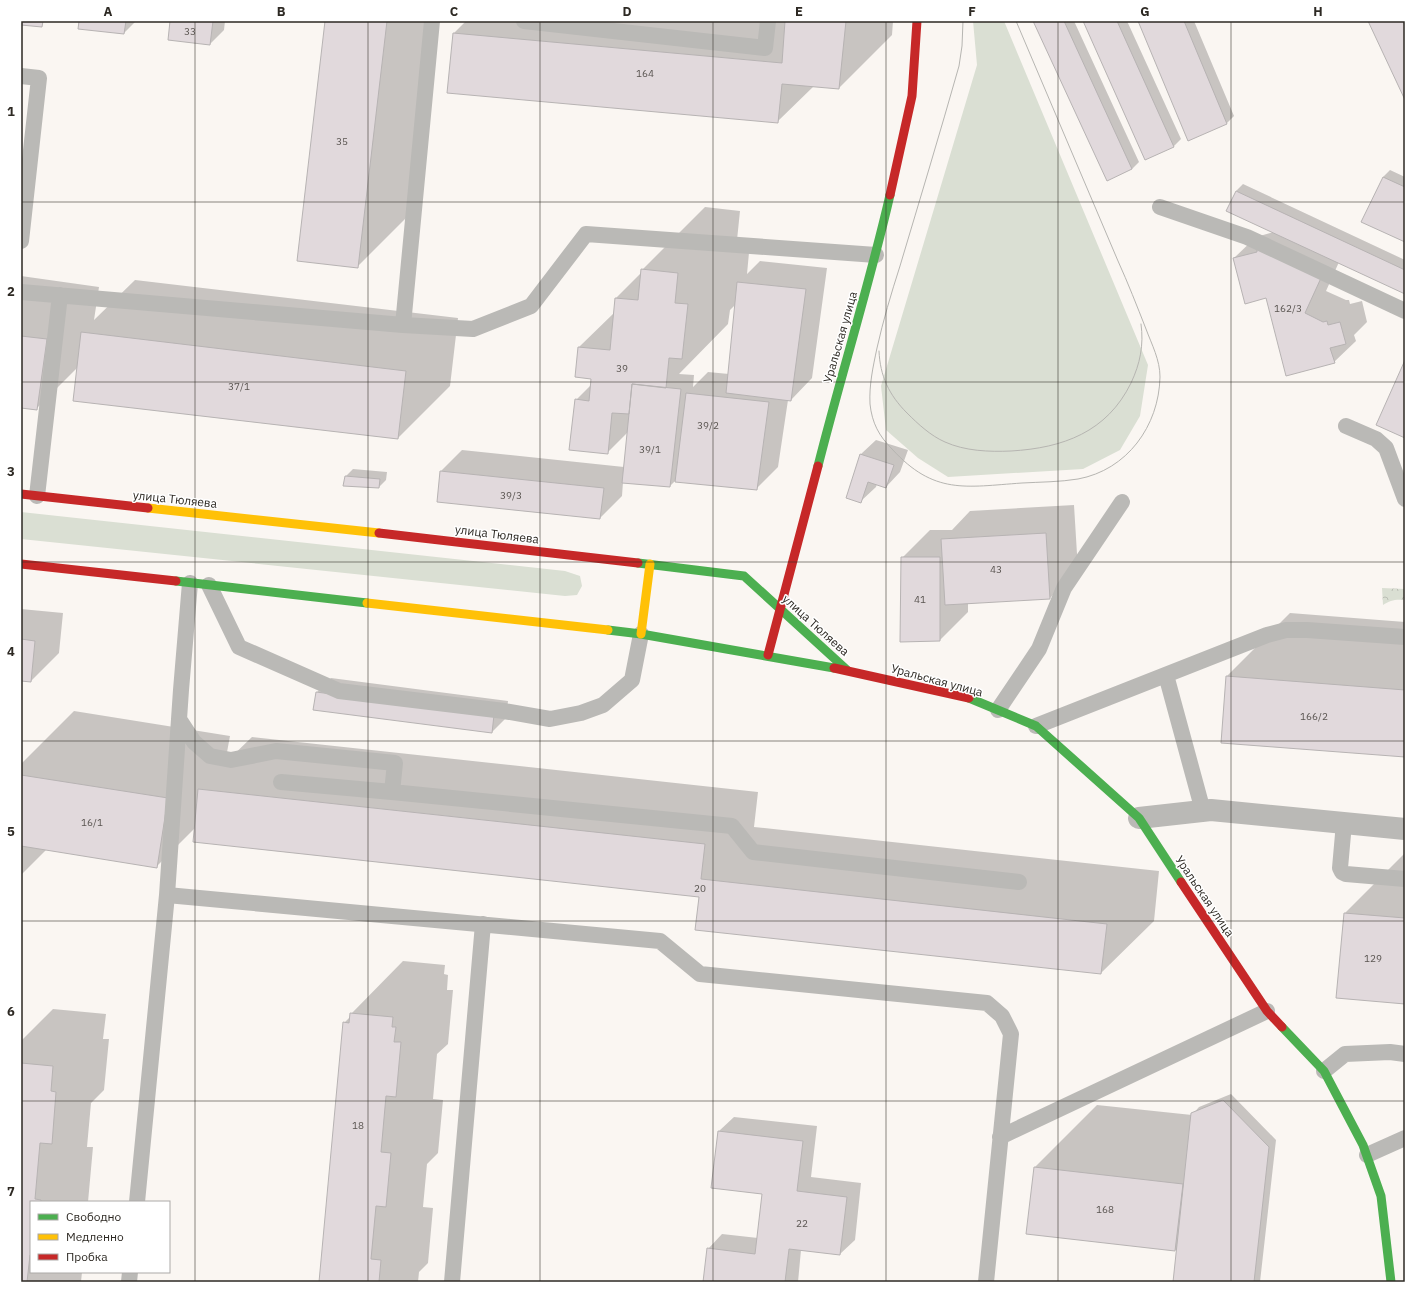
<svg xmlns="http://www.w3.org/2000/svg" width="1426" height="1303" font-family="'IBM Plex Sans',sans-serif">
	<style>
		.grass { fill: #dadfd3 }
		.park { fill: url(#park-crowns) }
		.shadow { fill: #0003; fill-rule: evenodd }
		.building { fill: #e1d9dc; stroke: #b7b3b3 }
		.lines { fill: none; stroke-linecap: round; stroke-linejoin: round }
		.lane { stroke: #bab9b6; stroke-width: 16 }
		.street { stroke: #bab9b6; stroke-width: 22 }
		.fast { stroke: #4caf50; stroke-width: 9 }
		.slow { stroke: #ffc107; stroke-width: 9 }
		.jam { stroke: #c62828; stroke-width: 9 }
		.tram { stroke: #b6b5b1; stroke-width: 1 }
		.grid { fill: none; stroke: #2d2923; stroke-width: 1; stroke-opacity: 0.55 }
		.labels { text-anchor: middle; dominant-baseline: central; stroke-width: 3; stroke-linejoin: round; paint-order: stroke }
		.number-label { font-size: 10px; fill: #5a5551 }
		.street-label { font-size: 12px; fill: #2d2923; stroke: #fff }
		.neatline { fill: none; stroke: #2d2923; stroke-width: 1.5 }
		.grid-label { font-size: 13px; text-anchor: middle; font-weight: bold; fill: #2d2923 }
	</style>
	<defs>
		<pattern id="park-crowns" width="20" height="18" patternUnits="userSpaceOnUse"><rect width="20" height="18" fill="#dadfd3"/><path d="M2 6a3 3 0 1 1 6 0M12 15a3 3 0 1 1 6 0" fill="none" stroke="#bbbfb5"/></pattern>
	</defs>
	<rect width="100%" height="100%" fill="#faf6f2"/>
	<!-- grass -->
	<path class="grass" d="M973,21H1004L1148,365L1140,416L1120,450L1083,469L948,477L918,458L886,430L881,386L977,65Z
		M21,512L565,571L580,576L582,586L577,595L565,596L21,539Z"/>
	<!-- park -->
	<path class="park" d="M1382,588L1405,589V600C1396,599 1390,600 1383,605Z"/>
	<!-- shadow -->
	<path class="shadow" d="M80,21H136L124,33Z
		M171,21H225L224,30L210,44Z
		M326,21H433L410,214L357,267Z
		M466,21H893L892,35L839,88L814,86L777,122L448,92L454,33Z
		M1034,21H1074L1139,162L1132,169Z
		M1084,21H1127L1181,139L1174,146L1146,159Z
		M1139,21H1194L1234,116L1227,123Z
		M1390,170L1405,177V241L1383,177Z
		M1243,184L1405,260V293L1339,262L1326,291L1346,300H1349L1350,304L1362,301L1367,322L1354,335L1356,341L1334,362L1267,297L1234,258L1256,237L1274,232L1236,191Z
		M705,207L740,211L737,240L750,242L747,274L760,261L827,268L812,378L791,400H788L778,467L756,489L675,481L670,486L623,482L622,496L600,518L441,471L462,450L624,467L628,432L607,453L576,400L592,384V378L579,347L615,312L616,298L642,272V270ZM736,304L729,374L708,372L693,387L694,375L679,374L728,324L730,310Z
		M21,276L99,287L94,320L135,280L458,318L450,386L398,438L78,367L36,409L21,407Z
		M876,440L908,450L900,472L886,487L877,484L876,487L861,501L848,497L861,454Z
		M353,469L387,472L386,480L379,487L346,476Z
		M1074,505L1078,570L1050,598L968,603V612L940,640L902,558L930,530H952L970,511Z
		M21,609L63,613L59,653L31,681L21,680Z
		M1290,613L1405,622V756L1222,742L1227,676Z
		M331,678L508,701L506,718L492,732L317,692Z
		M74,711L230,736L225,763L252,737L758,792L754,827L1159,871L1154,921L1101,973L700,896L195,828L156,867L47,849L21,875V764Z
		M1405,853V1003L1345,913Z
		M403,961L445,965L444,974L448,975L447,990H453L448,1044L437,1054L433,1099L443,1100L438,1153L427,1164L423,1207L433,1208L428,1263L419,1272L418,1282H320L344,1023L351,1016V1014Z
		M53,1009L106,1014L103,1039H109L104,1090L91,1103L87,1147H93L88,1202H31V1272H82L81,1282H21V1041Z
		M1231,1094L1276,1140L1260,1282H1174L1177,1250L1027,1233L1035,1167L1097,1105L1192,1115L1199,1107Z
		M734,1117L817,1126L811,1177L861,1183L855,1240L840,1254L801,1250L798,1282H704L708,1249L722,1234L758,1238L763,1193L712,1187L719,1131Z"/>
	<!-- building -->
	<path class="building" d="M21,21H43L42,27L21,25Z
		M79,21H126L124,34L78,29Z
		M170,21H213L210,45L168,40Z
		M325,21H387L358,268L297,261Z
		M785,21H846L839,89L782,84L778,123L447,93L453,33L782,63Z
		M1033,21H1064L1132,169L1107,181Z
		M1083,21H1117L1174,147L1145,160Z
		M1138,21H1184L1227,124L1188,141Z
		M1368,21H1403L1405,26V100Z
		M1383,177L1405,187V242L1361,222Z
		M1236,191L1405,270V294L1226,211Z
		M1257,248L1321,278L1305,313L1323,322L1327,321L1328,325L1340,322L1346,344L1330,348L1335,363L1286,376L1266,298L1245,304L1233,258L1257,252Z
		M641,269L678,273L675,303L688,304L682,359L669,358L666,388L632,384L629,414L612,413L608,454L569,450L575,399L589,401L591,379L575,377L578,347L610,350L615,298L638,300Z
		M737,282L806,289L791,401L726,393Z
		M81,332L406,371L398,439L73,401Z
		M21,336L47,339L37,410L21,408Z
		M1405,360V438L1376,425Z
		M632,384L681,389L670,487L622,483Z
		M686,393L769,402L757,490L675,482Z
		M860,454L894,465L886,488L868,482L861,503L846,498Z
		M440,471L604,488L600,519L437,502Z
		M345,476L380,479L379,488L343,486Z
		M1046,533L1050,599L945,605L941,539Z
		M901,557H940V641L900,642Z
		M21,639L35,641L31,682L21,681Z
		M1226,676L1405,690V757L1221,743Z
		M316,692L494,715L492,733L313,710Z
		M21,775L168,798L157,868L21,846Z
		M198,789L705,844L701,879L1107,924L1101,974L695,930L699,897L193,842Z
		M1344,913L1405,918V1004L1336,998Z
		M350,1013L393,1017L392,1027H396L394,1042H401L396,1097L386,1096L381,1152L391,1153L386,1207L376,1206L371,1259L381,1260L379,1282H319L343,1022L349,1023Z
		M21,1063L53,1066L51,1091L56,1092L52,1144L40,1143L35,1199L41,1200V1202H31V1256L30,1255L27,1282H21Z
		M1223,1100L1269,1147L1254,1282H1173L1191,1113Z
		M718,1131L803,1141L797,1191L847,1197L840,1255L789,1249L785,1282H703L707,1248L755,1254L762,1194L711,1188Z
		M1034,1167L1183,1184L1175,1251L1026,1234Z"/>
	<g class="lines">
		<!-- lane -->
		<path class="lane" d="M524,21L765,48L768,21
			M21,76L39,78L21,241
			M1160,207L1247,237L1405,311
			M21,292L403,325L473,329L531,306L586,234L876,255
			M403,325L432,21
			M1346,426L1376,439L1386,448L1405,499
			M37,496L60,295
			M209,585L239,647L339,691L504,711L550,719L581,713L603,705L632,680L641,634
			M1166,675L1203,811
			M998,710L1039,649L1064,588L1122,502
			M179,719L194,742L210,756L231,760L276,751L395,763L392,792L732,826L753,852L1019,882
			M1036,726L1267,635L1286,630H1307L1405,637
			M281,782L392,792
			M1344,823L1340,868L1342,872L1346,874L1405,879
			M167,895L660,941L700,974L987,1003L1002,1016L1011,1034L986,1282
			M1324,1071L1345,1054L1390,1052L1405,1054
			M1000,1137L1267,1011
			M1367,1155L1405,1138
			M137,1202L167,895L181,690L190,583
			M129,1282L130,1272
			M452,1282L483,924"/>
		<!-- street -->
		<path class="street" d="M1139,818L1211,810L1405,829"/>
		<!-- fast -->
		<path class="fast" d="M818,466C841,375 869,286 890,195
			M638,563L744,576L847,670
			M176,581L367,603
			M608,630L641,634L834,668
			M969,698L1036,726L1139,818L1181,882
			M1282,1027L1324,1071L1363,1145L1381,1196L1391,1282"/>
		<!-- slow -->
		<path class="slow" d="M148,508L379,533
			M367,603L608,630
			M641,634L650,564"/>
		<!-- jam -->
		<path class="jam" d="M890,195L912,96L917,21
			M21,494L148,508
			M379,533L638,563
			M21,564L176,581
			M768,655L818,466
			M834,668L969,698
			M1181,882L1267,1011L1282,1027"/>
		<!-- tram -->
		<path class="tram" d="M963,21L962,46L959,66C940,133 920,199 900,266C891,294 883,321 877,348C873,367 869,385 870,404C872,423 879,436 892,449C934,495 965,487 1022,483C1040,482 1060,482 1078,479C1127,470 1159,426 1160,377C1160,360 1152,345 1146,329C1137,306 1128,283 1118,261C1084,181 1050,101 1016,21
			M879,351C880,376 889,395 907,413C918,424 931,436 945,442C965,451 989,452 1011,451C1063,448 1107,432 1131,383C1140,364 1144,345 1141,324"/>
	</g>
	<!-- grid -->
	<path class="grid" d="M195,21V1282M368,21V1282M540,21V1282M713,21V1282M886,21V1282M1058,21V1282M1231,21V1282M21,202H1405M21,382H1405M21,562H1405M21,741H1405M21,921H1405M21,1101H1405"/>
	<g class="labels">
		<!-- number labels -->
		<g class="number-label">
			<text x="190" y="31">33</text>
			<text x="645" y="73">164</text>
			<text x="342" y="141">35</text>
			<text x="1288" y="308">162/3</text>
			<text x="622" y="368">39</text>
			<text x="239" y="386">37/1</text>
			<text x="708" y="425">39/2</text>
			<text x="650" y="449">39/1</text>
			<text x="511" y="495">39/3</text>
			<text x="996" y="569">43</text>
			<text x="920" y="599">41</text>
			<text x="1314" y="716">166/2</text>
			<text x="92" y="822">16/1</text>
			<text x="700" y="888">20</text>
			<text x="1373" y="958">129</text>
			<text x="358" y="1125">18</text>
			<text x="1105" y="1209">168</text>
			<text x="802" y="1223">22</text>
		</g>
		<!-- street labels -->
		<g class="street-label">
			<text transform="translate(840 337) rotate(-74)">Уральская улица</text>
			<text transform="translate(175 499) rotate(6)">улица Тюляева</text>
			<text transform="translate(497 534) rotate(7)">улица Тюляева</text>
			<text transform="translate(816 625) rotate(42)">улица Тюляева</text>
			<text transform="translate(937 680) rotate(15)">Уральская улица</text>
			<text transform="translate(1205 896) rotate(56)">Уральская улица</text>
		</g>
	</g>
	<!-- border -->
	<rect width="1426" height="1303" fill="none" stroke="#ffffff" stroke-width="44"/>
	<!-- legend -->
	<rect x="30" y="1201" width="140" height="72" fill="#ffffff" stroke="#aba9a7"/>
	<rect x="38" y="1214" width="20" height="6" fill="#4caf50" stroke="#aba9a7"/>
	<text x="66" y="1221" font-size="12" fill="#2d2923">Свободно</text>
	<rect x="38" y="1234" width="20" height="6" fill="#ffc107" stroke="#aba9a7"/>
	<text x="66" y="1241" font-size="12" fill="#2d2923">Медленно</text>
	<rect x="38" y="1254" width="20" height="6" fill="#c62828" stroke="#aba9a7"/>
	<text x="66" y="1261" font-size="12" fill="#2d2923">Пробка</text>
	<rect x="22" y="22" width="1382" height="1259" class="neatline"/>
	<g class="grid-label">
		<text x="108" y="16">A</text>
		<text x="281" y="16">B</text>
		<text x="454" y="16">C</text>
		<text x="627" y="16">D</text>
		<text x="799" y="16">E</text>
		<text x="972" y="16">F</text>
		<text x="1145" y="16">G</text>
		<text x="1318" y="16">H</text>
		<text x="11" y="116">1</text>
		<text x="11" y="296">2</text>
		<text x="11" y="476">3</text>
		<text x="11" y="656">4</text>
		<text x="11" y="836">5</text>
		<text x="11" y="1016">6</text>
		<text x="11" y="1196">7</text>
	</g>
</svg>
